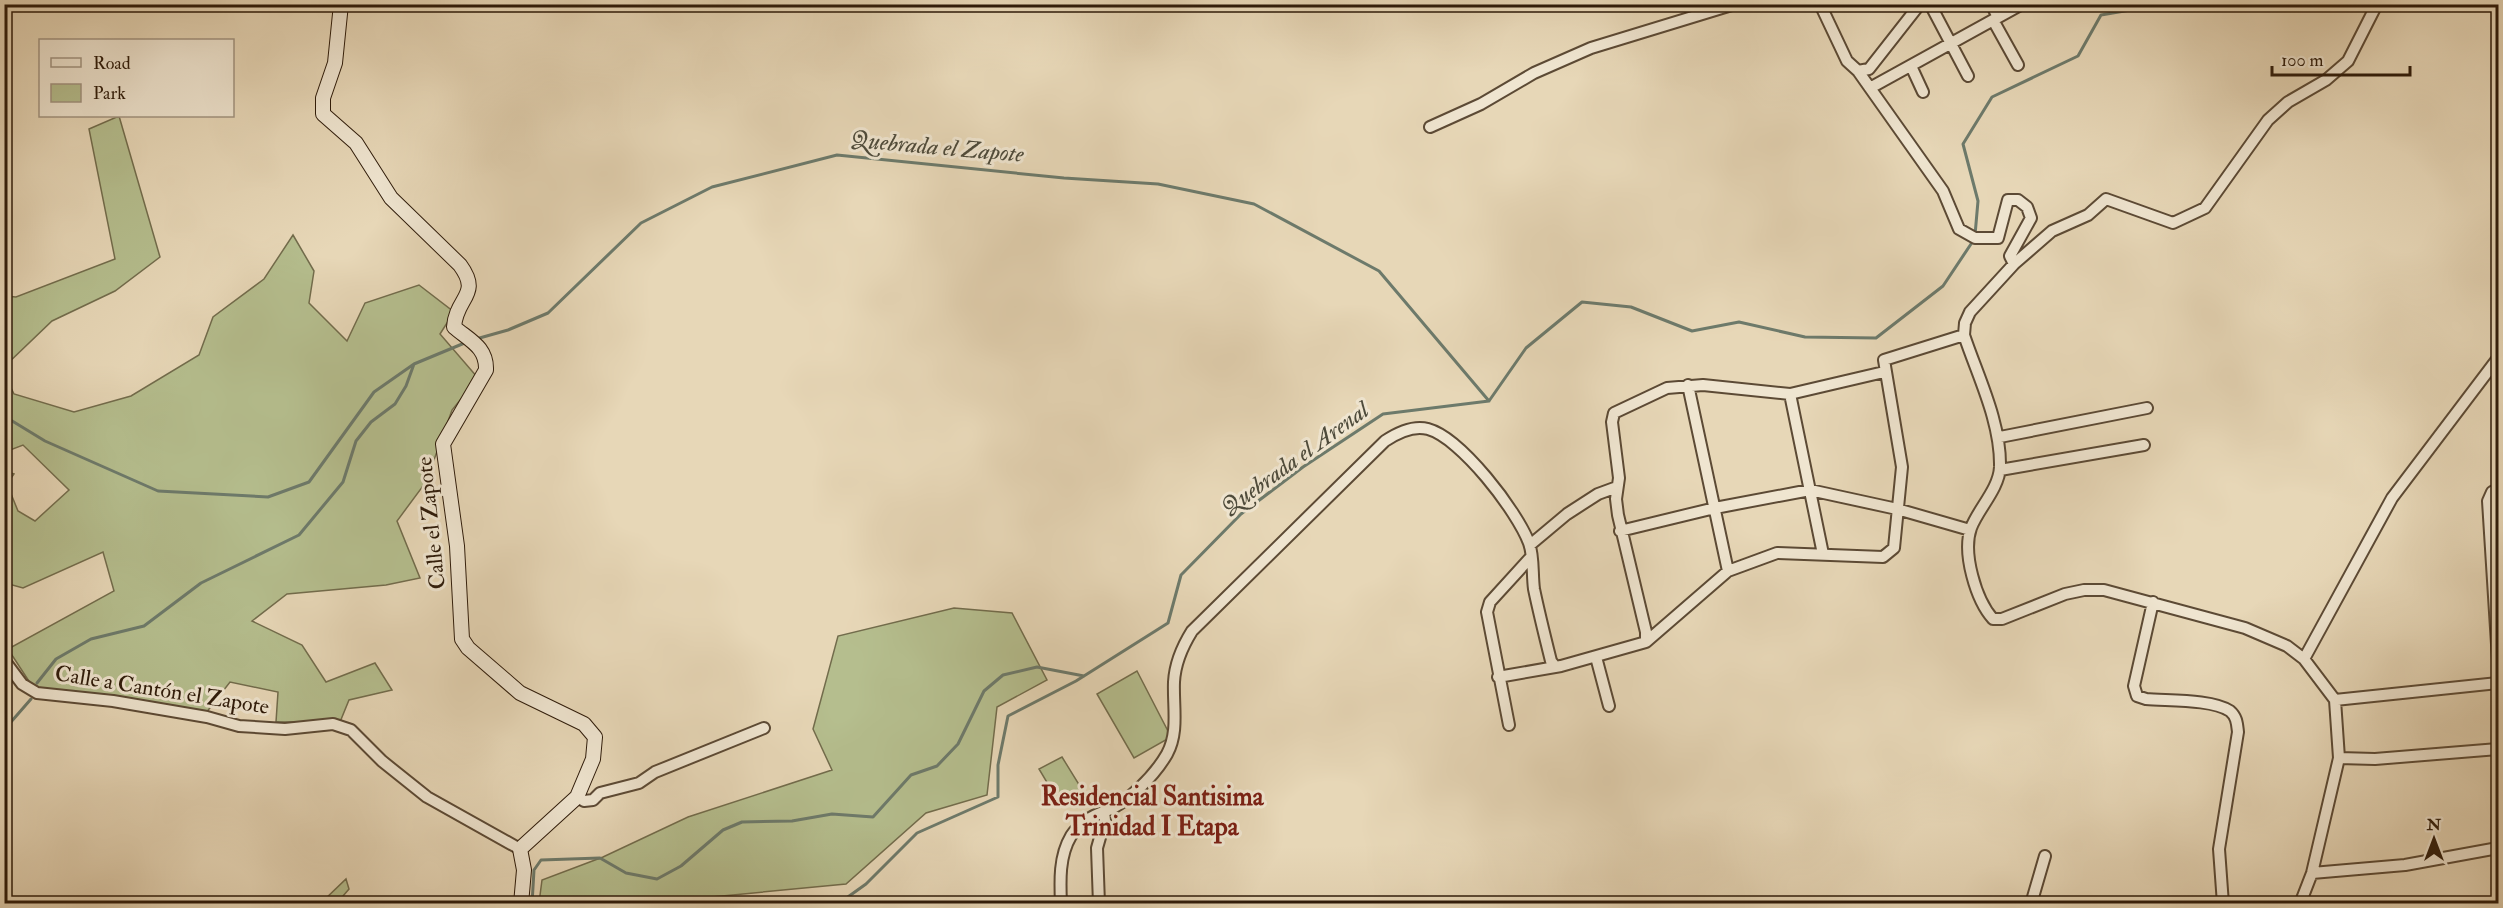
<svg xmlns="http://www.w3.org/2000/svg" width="2503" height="908" font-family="'IM FELL Double Pica',serif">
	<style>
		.green { fill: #b5be8e; stroke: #726c4c; stroke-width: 1.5 }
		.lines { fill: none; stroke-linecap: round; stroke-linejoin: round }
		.stream { stroke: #6d7a6b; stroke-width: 3 }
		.street-casing { stroke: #5c4a35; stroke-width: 14 }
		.secondary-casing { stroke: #2e1b0a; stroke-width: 16 }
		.street { stroke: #efe5d0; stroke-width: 10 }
		.secondary { stroke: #efe5d0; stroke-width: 14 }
		.labels { text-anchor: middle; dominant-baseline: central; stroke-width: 6; stroke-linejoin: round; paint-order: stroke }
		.street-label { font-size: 22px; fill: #2e1b0a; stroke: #efe5d0 }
		.water-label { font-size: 24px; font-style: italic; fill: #4e4b3b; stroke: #efe5d0 }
		.quarter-label { font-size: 26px; font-weight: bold; fill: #7a1f14; stroke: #efe5d0 }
	</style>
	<rect width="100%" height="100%" fill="#e7d7b7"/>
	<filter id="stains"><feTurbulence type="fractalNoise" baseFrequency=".00333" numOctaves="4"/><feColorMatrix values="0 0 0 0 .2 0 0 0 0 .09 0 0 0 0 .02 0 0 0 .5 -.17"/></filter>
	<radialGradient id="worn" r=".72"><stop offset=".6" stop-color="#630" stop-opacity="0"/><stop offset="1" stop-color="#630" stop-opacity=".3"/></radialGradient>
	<!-- green -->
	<path class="green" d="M119,116L160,257L115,291L52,321L5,366V296L16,297L115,259L89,129Z
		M293,235L314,271L309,303L347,341L365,303L419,285L454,312L440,334L478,378L452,410L426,482L397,521L420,578L386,585L287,594L252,621L302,645L326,682L375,663L392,690L349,700L340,722H276L278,692L230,682L206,713L34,689L8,649L114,591L103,552L23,588L5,583V471L14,474L7,484L18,511L35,521L69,490L23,445L5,452L4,373L14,394L74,412L131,396L199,355L213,317L264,279Z
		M954,608L1012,613L1047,680L997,707L987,795L926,813L846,884L649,903H539L542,880L603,857L688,817L832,770L813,729L838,636Z
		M1137,671L1171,737L1134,758L1097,694Z
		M1062,757L1083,791L1061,806L1039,769Z
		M346,879L349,889L337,903H321Z"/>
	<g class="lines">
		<!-- stream -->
		<path class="stream" d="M1975,235L1978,201L1963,144L1992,97L2078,56L2101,15L2142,8L2146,4
			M476,339L508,330L548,313L641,223L712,187L837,155L1064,178L1158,184L1254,204L1379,271L1489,401
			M1489,401L1526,348L1582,302L1631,307L1692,331L1739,322L1805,337L1876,338L1943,286L1973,241
			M4,416L45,441L158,491L268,497L309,482L374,392L414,364L467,342
			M37,683L56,659L91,639L144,626L201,583L299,535L343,482L356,441L371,422L395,404L406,386L414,364
			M4,730L31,699
			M532,904L534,870L541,860L600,858L626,873L657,879L681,866L723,830L742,822L792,821L832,814L873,817L911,775L937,766L958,744L984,691L1003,675L1037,667L1084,676
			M838,904L866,884L917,833L998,797V765L1008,716L1076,681L1168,623L1181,575L1241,514L1303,467L1383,414L1489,401"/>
		<defs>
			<path id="street" d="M1820,4L1847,61L1858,71L1869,69L1920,4
				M1930,4L1968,76
				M1991,4L1998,17
				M1993,20L2018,65
				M1911,66L1923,92
				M1858,71L1870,88L2022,4
				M1870,88L1943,191L1959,229L1975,238H1998L2008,200H2018L2027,207L2031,218L2010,256L2014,264
				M1430,127L1481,104L1534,73L1591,48L1735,4
				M1688,385L1728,571
				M1790,394L1823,554
				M2000,437L2147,408
				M2000,470L2144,445
				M2498,489L2492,492L2488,501L2498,660
				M1620,531L1715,508L1810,490L1897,509L1970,530
				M1530,545L1567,514L1598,494L1617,487
				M2153,602L2134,686L2137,696L2146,699C2168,701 2212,699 2230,711C2237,717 2237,724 2238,732L2219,849L2223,904
				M1646,642V632L1618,515L1616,499L1619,478L1612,422L1614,413L1667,388L1703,385L1790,394L1884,372
				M1596,657L1609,706
				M2304,659L2392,498L2498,358
				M4,660L22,684L37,693L113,701L207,717L239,726L285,729L333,724L351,730L382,761L427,797L520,849
				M1498,677L1561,666L1646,642L1728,571L1777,553L1883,557L1894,548L1902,467L1884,360L1964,335
				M2335,700L2498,683
				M1509,725L1487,612L1490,602L1531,557
				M2339,758L2375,759L2498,749
				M577,797L584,801L593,800L600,793L639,783L655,772L764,728
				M2312,873L2405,865L2498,848
				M1061,904C1060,881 1059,856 1071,836C1078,825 1091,816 1103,812C1126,805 1155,775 1167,754C1179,732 1173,707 1174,682C1175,663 1182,647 1192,631L1385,441C1397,433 1413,425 1428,429C1461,438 1517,511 1529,543C1534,557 1532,574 1534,589C1539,613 1545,637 1551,661L1555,666
				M1099,904L1097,848L1105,820L1104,812
				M2031,904L2045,856
				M2300,904L2312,873L2339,758L2335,700L2304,659L2287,646L2245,628L2104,590H2084L2065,594L2002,619H1993C1976,600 1962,553 1971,528C1978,509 1999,489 2000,467C2001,422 1978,377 1964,335L1965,323L1970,312L2014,264L2052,231L2088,215L2106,199L2173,223L2205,208L2268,120L2288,102L2326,80L2348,61L2377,4"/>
			<path id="secondary" d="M341,4L335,63L323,98V114L356,143L391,198L460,265C482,295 456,297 454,327C469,340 487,347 486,370L443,444L457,546L462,639L468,648L520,693L584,724L595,737L593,759L577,797L520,849L524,870L521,904"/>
		</defs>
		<!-- street casing -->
		<use href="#street" class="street-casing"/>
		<!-- secondary casing -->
		<use href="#secondary" class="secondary-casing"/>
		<!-- street -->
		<use href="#street" class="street"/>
		<!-- secondary -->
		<use href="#secondary" class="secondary"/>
	</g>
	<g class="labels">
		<!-- street labels -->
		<g class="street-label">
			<text transform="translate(431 523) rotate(-96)">Calle el Zapote</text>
			<text transform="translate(162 690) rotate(9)">Calle a Cantón el Zapote</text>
		</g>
		<!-- water labels -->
		<g class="water-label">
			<text transform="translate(937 147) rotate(5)">Quebrada el Zapote</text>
			<text transform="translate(1295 459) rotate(-36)">Quebrada el Arenal</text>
		</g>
		<!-- quarter labels -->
		<g class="quarter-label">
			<text x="1152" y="797">Residencial Santisima<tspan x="1152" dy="30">Trinidad I Etapa</tspan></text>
		</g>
	</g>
	<!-- margin -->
	<rect width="2503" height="908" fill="none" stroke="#e7d7b7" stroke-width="24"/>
	<rect x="6" y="6" width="2491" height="896" fill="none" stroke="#2e1b0a" stroke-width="3"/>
	<rect x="12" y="12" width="2479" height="884" fill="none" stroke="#2e1b0a" stroke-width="1.5"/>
	<!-- legend -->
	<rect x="39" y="39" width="195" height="78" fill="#efe5d0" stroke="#a29481" stroke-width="1.5"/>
	<rect x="51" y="58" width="30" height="9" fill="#efe5d0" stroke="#a29481" stroke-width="1.5"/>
	<text x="93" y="69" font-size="18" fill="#2e1b0a">Road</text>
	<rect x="51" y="84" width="30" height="18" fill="#b5be8e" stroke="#a29481" stroke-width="1.5"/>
	<text x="93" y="99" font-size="18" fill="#2e1b0a">Park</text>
	<!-- north arrow -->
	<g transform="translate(2434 839)" stroke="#efe5d0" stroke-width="4.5" paint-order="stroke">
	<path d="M0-4.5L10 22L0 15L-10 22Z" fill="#2e1b0a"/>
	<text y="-9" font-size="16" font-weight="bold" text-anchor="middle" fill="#2e1b0a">N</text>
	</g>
	<!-- scale -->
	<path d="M2272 66v9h138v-9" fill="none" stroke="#2e1b0a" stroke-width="3"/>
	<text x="2281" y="66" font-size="18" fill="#2e1b0a" stroke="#efe5d0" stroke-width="4.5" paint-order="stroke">100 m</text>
	<rect width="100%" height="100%" filter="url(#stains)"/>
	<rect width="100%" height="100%" fill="url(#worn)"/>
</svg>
